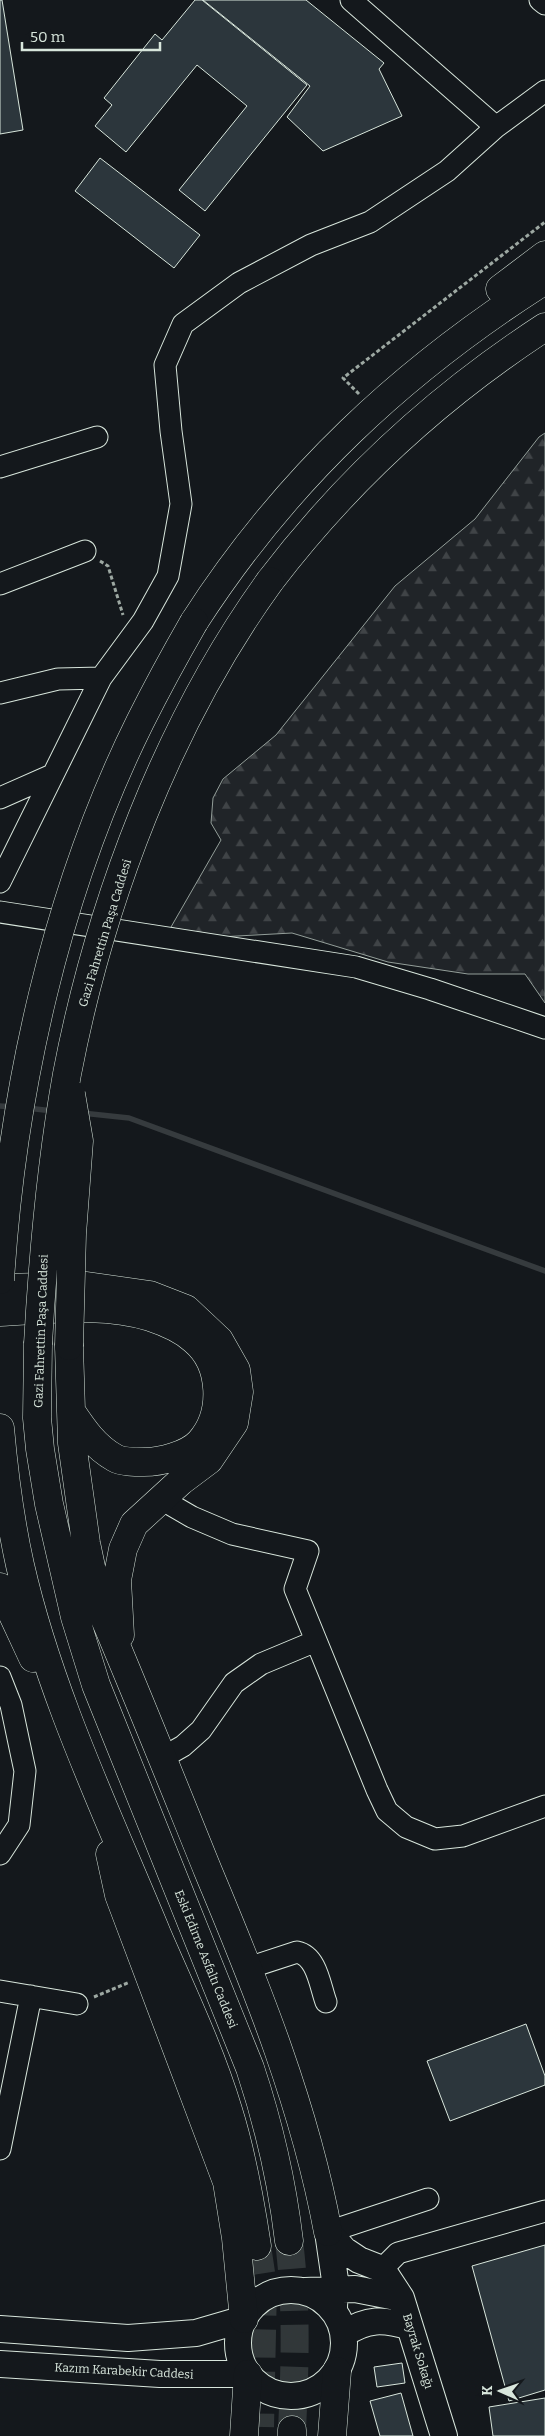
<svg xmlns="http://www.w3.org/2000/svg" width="545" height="2436" font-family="Bitter,serif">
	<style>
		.forest { fill: url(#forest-firs); stroke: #939e99 }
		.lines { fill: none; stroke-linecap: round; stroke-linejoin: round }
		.stream { stroke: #363b3e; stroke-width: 5.5 }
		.building { fill: #2c363c; stroke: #d8e6dc }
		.highway-tunnel { stroke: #313739; stroke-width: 28; stroke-dasharray: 28 14; stroke-linecap: butt }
		.minor-casing { stroke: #d8e6dc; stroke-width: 23 }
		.major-casing { stroke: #d8e6dc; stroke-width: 28 }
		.highway-casing { stroke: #d8e6dc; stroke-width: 29 }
		.path { stroke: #9da8a2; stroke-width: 3; stroke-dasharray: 4 2.5; stroke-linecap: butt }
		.minor { stroke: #14181c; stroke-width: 21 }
		.major { stroke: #14181c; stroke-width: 26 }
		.highway { stroke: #14181c; stroke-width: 28 }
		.highway-bridge-casing { stroke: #d8e6dc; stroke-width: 29; stroke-linecap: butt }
		.highway-bridge { stroke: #14181c; stroke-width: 28 }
		.labels { text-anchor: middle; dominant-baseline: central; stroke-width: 4; stroke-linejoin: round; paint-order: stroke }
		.street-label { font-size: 12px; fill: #d8e6dc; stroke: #14181c }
	</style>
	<defs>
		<pattern id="forest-firs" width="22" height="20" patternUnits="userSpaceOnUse" patternTransform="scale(1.25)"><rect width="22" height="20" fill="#202428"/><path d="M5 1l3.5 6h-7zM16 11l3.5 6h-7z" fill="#404447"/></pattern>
	</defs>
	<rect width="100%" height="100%" fill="#14181c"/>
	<!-- forest -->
	<path class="forest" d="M545,433V1003L525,974H468L388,962L292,933L201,938L171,927L221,840L211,823L213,798L223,779L276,735L395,586L475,519L539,437Z"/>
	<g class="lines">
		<!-- stream -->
		<path class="stream" d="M0,1106L13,1107
			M27,1108L53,1111
			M82,1113L129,1118L545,1271"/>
	</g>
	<!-- building -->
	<path class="building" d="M0,0H2L23,130L0,134Z
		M195,0H202L307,85L205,211L179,190L247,106L197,65L126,152L95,126L112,105L104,98L155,34L162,40Z
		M203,0H306L384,63L379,69L402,116L323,151L287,117L310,86Z
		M100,158L200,235L174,268L75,191Z
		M526,2024L545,2076V2085L450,2121L427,2061Z
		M545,2245V2390L509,2401L472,2266Z
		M402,2363L405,2383L377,2387L374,2367Z
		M401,2393L413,2436H380L370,2401Z
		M545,2398V2436H493L489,2407Z"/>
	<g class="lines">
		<!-- highway-tunnel -->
		<path class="highway-tunnel" d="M289,2241C297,2305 295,2366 292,2430
			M257,2246L263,2286L260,2427"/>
		<defs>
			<path id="minor" d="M351,0L496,127
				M540,0L545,4
				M0,467L97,437
				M0,584L85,551
				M0,693L58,679L101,678
				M0,798L52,775
				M0,882L101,678L143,621L168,576L181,504L171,431L165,365L183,324L239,283L311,245L370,222L447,171L496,127L545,91
				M0,912L356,967L430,989L545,1028
				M161,1499L192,1517L232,1534L308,1551L295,1589L377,1790L387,1811L406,1827L435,1839L463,1836L545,1806
				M0,1677L11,1705L25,1771L19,1825L0,1854
				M162,1758L183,1746L201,1730L234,1683L261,1664L316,1641
				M248,1968L297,1952C317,1956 320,1986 326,2002
				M0,1991L77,2004
				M0,2149L31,1996
				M328,2232L428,2199
				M382,2269L398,2253L545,2211"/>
			<path id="major" d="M328,2232L344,2250L359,2260L382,2269L401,2298L444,2436
				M328,2232L335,2280L334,2308
				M238 2343a53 53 0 1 1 106 0a53 53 0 1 1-106 0Z
				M305,2291L355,2289L401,2298
				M0,2329L128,2338L196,2333L244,2319
				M344,2334C367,2318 384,2319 410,2327
				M0,2364L160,2374H248"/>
			<path id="highway" d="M500,289L545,255
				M270,581C347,480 439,396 545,327
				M194,622C286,479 402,371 545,280
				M0,1288L87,1286L150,1295L186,1309L219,1340L236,1370L239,1392L234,1423L209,1460L181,1481L134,1524L123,1549L117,1580L120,1635
				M0,1312C49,1310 103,1302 150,1317C165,1322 182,1329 194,1340C223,1364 225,1414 200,1442C188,1455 161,1462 144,1462C135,1462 122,1462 115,1458C95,1447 83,1429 71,1411
				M38,1344L37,1418L40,1449L49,1504L75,1617L96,1685L250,2068C269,2125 282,2182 289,2241
				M69,1346L72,1443L86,1543L99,1605C137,1694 172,1782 208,1871C257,1988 305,2107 328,2232
				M0,1428C4,1473 10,1520 20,1565C49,1692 107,1813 157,1934C182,1992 210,2050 228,2110C242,2154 250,2200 257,2246
				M0,1587L33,1658
				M110,1854L119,1895L227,2182L236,2238L244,2319
				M244,2436L248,2374
				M292,2436V2430
				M332,2436L337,2371"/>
		</defs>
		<!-- minor casing -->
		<use href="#minor" class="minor-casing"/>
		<!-- major casing -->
		<use href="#major" class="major-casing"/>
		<!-- highway casing -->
		<use href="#highway" class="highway-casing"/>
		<!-- path -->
		<path class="path" d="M359,394L343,378L545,222
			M100,561L108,566L123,615
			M94,1997L130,1982"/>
		<!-- minor -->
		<use href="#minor" class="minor"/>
		<!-- major -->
		<use href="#major" class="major"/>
		<!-- highway -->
		<use href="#highway" class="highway"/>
		<defs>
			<path id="highway-bridge" d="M0,1280C12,1092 56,891 140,722C157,688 175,655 194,622
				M38,1344C43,1254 51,1163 67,1074C100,902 168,722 270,581
				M69,1346L72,1234L79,1141L71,1094"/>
		</defs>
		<!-- highway-bridge casing -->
		<use href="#highway-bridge" class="highway-bridge-casing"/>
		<!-- highway-bridge -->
		<use href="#highway-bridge" class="highway-bridge"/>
	</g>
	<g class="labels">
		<!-- street labels -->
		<g class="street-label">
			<text transform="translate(105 933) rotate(-73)">Gazi Fahrettin Paşa Caddesi</text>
			<text transform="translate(41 1331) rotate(-88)">Gazi Fahrettin Paşa Caddesi</text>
			<text transform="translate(206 1959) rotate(68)">Eski Edirne Asfaltı Caddesi</text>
			<text transform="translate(418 2351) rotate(73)">Bayrak Sokağı</text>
			<text transform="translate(124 2371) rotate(3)">Kazım Karabekir Caddesi</text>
		</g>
	</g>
	<!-- north arrow -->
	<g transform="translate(500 2391) rotate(272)" stroke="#14181c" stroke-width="4" paint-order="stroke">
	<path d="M0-4L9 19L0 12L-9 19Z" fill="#d8e6dc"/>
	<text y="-8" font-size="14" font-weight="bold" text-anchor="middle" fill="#d8e6dc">K</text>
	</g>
	<!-- scale -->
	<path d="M22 42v8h138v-8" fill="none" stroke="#d8e6dc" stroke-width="2.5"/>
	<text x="30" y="42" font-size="15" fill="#d8e6dc" stroke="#14181c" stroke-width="4" paint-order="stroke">50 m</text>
</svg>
